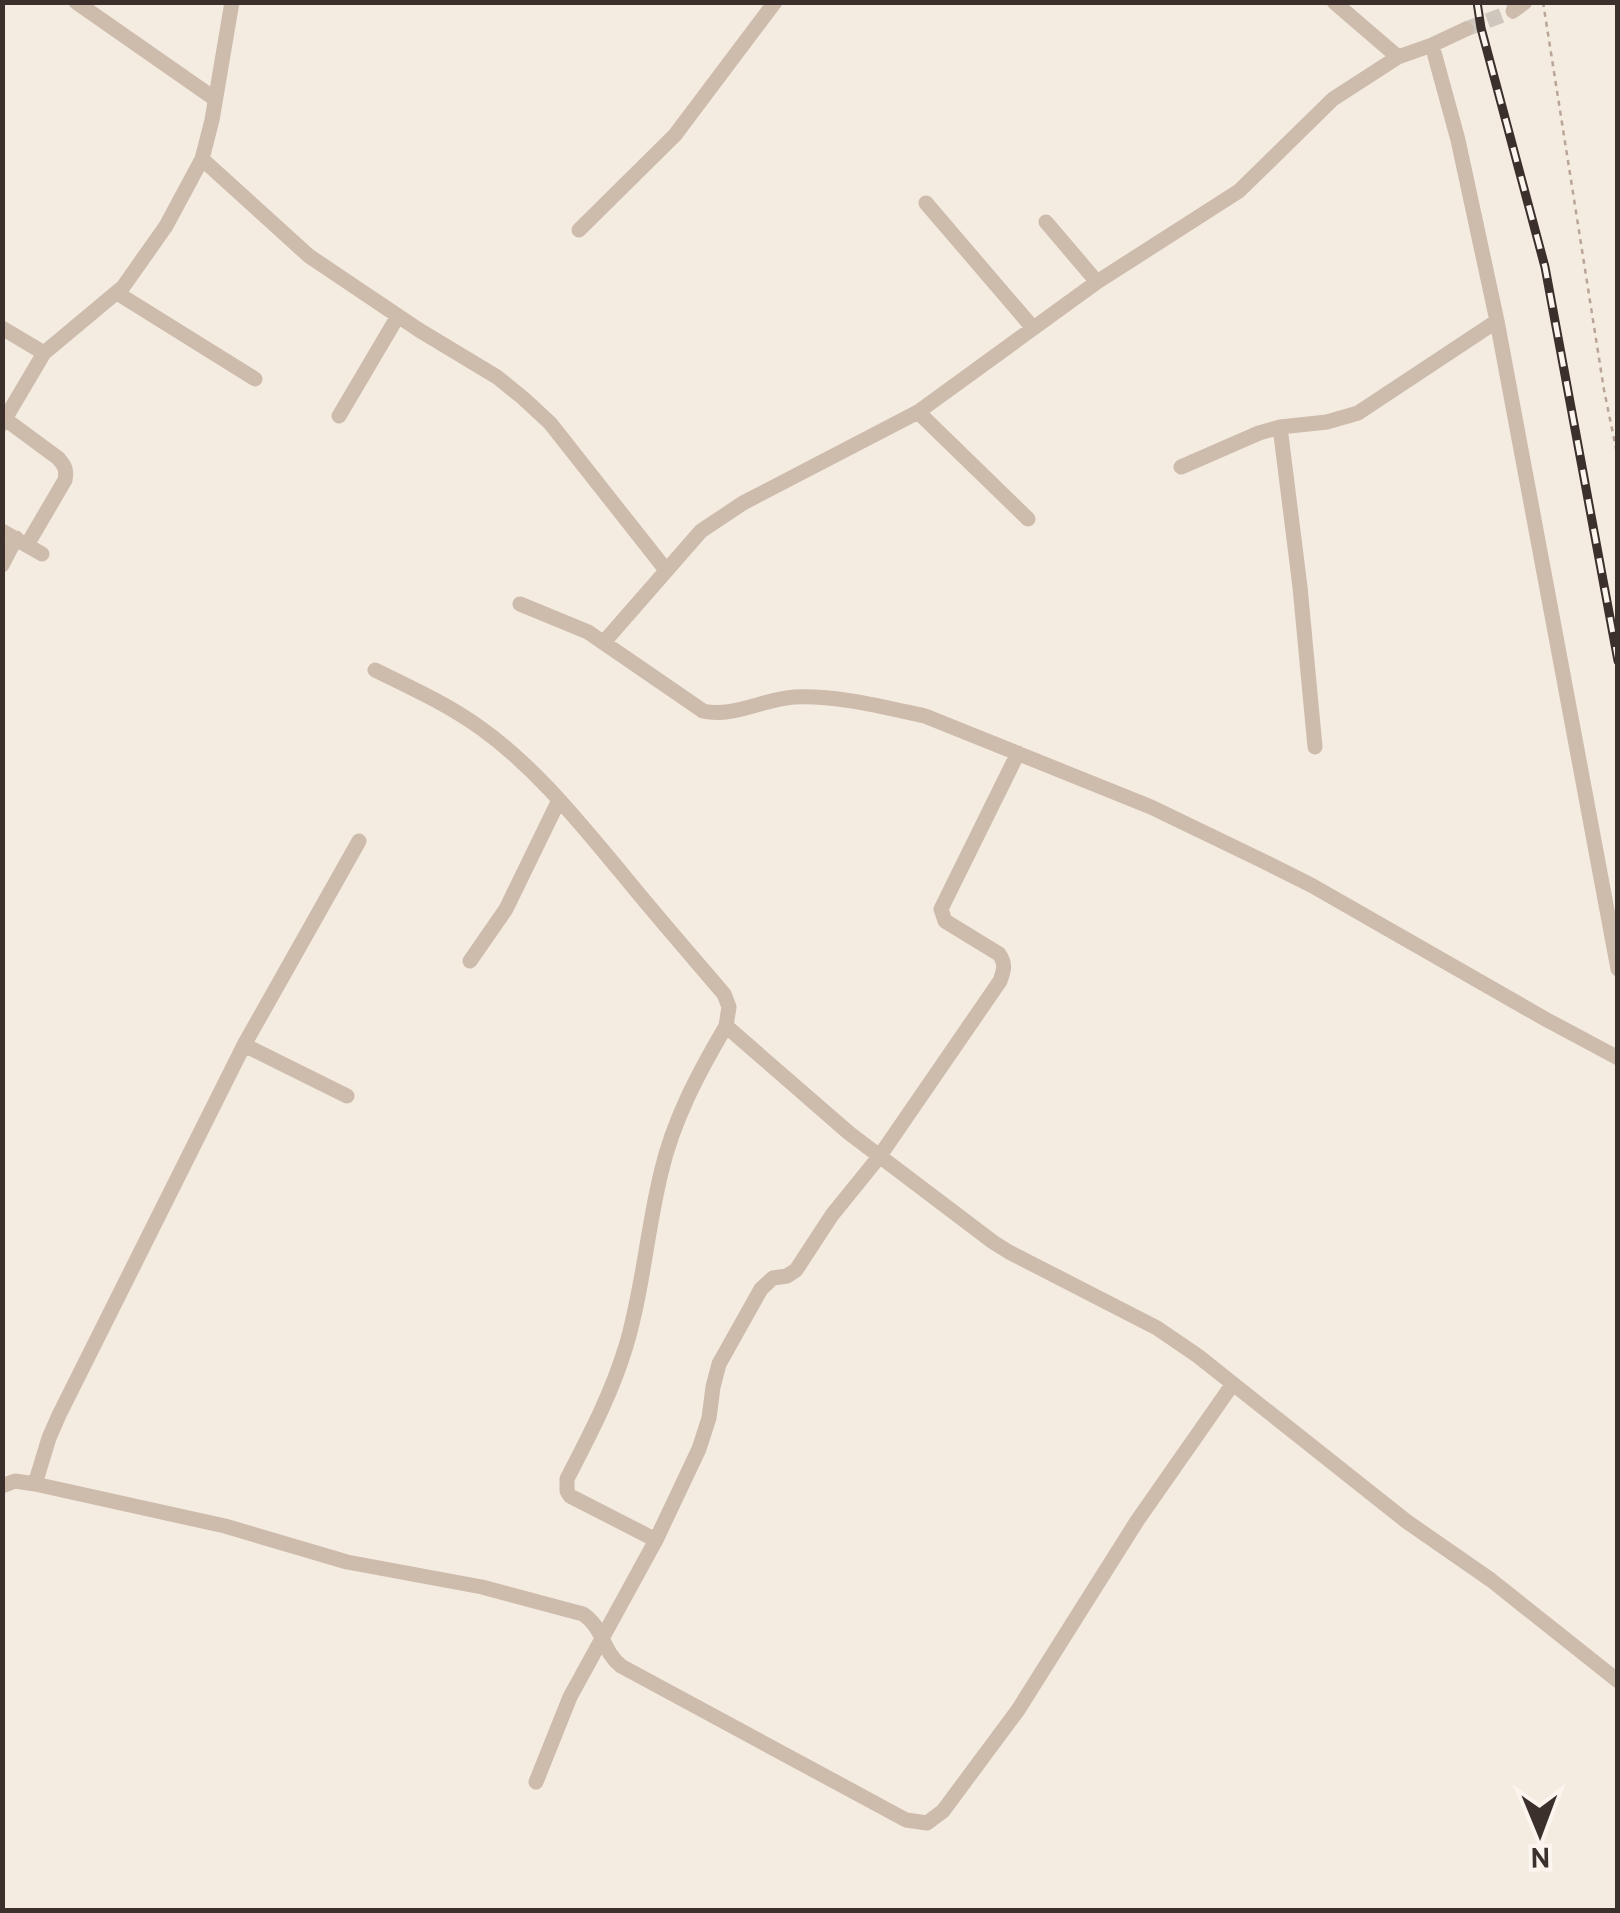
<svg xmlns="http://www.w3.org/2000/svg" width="1620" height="1913" font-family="Overpass,sans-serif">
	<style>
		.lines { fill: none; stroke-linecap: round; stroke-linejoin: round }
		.minor-tunnel { stroke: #cfc6bd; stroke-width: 15; stroke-dasharray: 15 8; stroke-linecap: butt }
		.path { stroke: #b9a596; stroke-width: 2.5; stroke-dasharray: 5 5; stroke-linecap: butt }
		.minor { stroke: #cdbbac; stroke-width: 15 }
		.rail-casing { stroke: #3b302b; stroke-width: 9 }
		.rail { stroke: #fbf5ee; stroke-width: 5; stroke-dasharray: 15; stroke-linecap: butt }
	</style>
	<rect width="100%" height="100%" fill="#f4ebe1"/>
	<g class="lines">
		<!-- minor-tunnel -->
		<path class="minor-tunnel" d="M1466,29L1513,11"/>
		<!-- path -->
		<path class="path" d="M1543,2L1604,390L1618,458"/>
		<!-- minor -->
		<path class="minor" d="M76,2L215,99
			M1334,2L1398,57
			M1513,11L1525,2
			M1432,45L1458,140L1497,321L1618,969
			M202,159L309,256L419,330L497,377L523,398L550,423L666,570
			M926,203L1033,328
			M1046,222L1097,282
			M579,230L675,135L775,2
			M117,293L255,379
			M2,328L44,353
			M918,412L1028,519
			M339,416L398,316
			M5,419L58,458C65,466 67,470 65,480L27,545
			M2,424L44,353L123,287L166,226L202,159L212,120L232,2
			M1280,427L1300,587L1315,747
			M1181,467L1259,433L1280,427L1327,422L1358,413L1497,321
			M2,531L42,554
			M2,565L16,538
			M520,604L588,632L703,711C733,718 764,699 794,697C837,695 883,707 925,716L1151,807L1263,861L1311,885L1547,1020L1618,1058
			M604,642L701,531L743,503L918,412L1097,282L1239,191L1333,99L1398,57L1432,45L1466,29
			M375,670C412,688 449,705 482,729C536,768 578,821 620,871C654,913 689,953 724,994L729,1007L726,1026L849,1133L993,1242L1009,1252L1157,1328L1198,1356L1406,1521L1491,1580L1618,1681
			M470,961L506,909L559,800
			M244,1045L347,1096
			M35,1484L49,1438L59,1415L244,1045L359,841
			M2,1486L15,1481L35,1484L225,1526L347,1562L482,1587L583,1614C604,1628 602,1651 621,1666L906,1820L927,1823L943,1811L1018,1710L1137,1521L1232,1385
			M656,1540L570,1496L567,1491V1479C589,1436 612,1393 626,1346C643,1289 647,1230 661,1173C673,1120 699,1072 726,1026
			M536,1782L570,1697L656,1540L699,1449L709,1418L713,1387L719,1364L761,1289L773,1278L787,1276L796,1270L832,1215L879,1157L1000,981C1004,970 1006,964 999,954L945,921L941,909L1018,753"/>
		<defs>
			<path id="rail" d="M1477,2L1481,28L1545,267L1618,661"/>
		</defs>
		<!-- rail casing -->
		<use href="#rail" class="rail-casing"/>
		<!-- rail -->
		<use href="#rail" class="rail"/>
	</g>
	<!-- border -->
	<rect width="1620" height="1913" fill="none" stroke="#3b302b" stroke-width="10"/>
	<!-- north arrow -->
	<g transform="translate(1540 1833) rotate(179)" stroke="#fbf5ee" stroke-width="8" paint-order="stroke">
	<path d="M0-8L18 38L0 25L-18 38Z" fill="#3b302b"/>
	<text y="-15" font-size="28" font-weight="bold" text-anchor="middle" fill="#3b302b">N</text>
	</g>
</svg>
